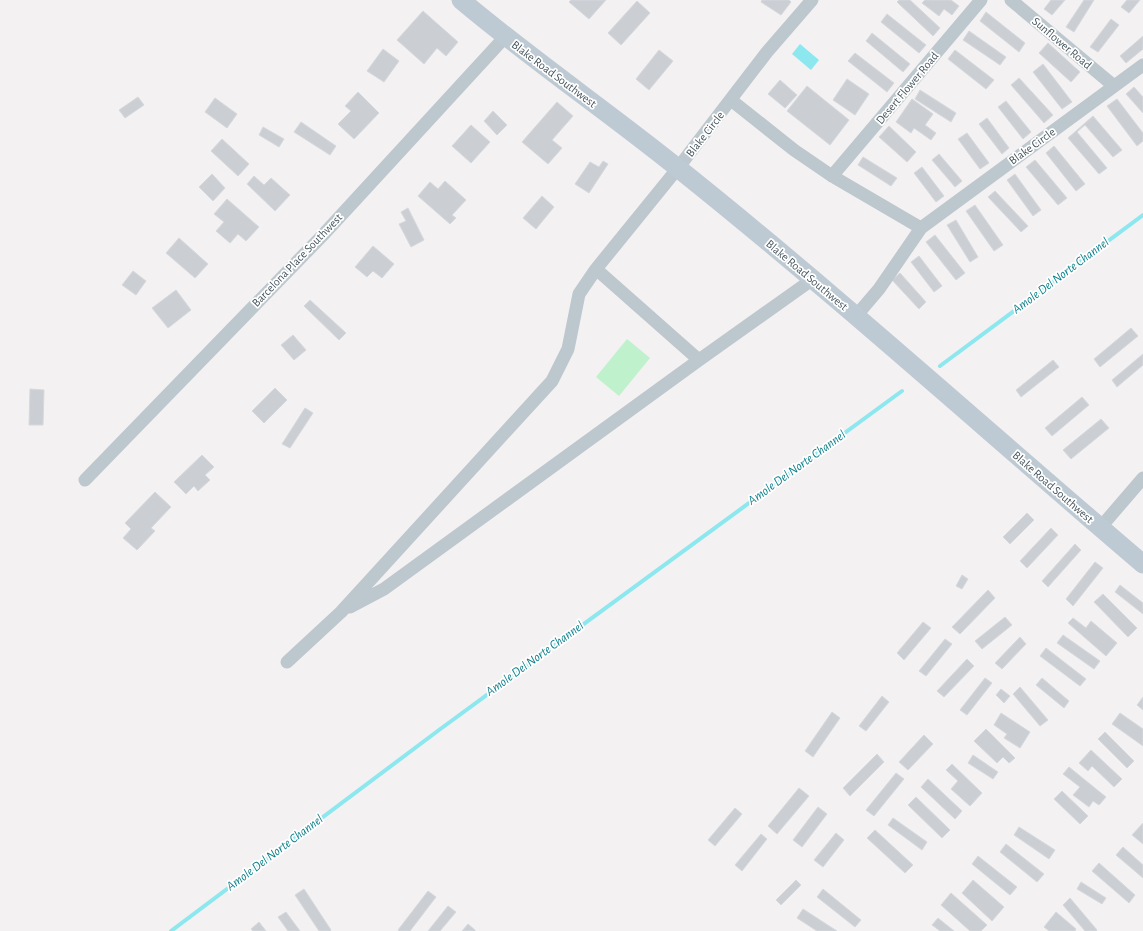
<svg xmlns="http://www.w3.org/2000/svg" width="1143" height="931" font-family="'Alegreya Sans',sans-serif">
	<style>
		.green { fill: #c0f1cd }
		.water { fill: #8ce7ef }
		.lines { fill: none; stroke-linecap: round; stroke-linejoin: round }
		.stream { stroke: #8ce7ef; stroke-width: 4 }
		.building { fill: #cbcfd4; stroke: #d5d8dd }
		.minor { stroke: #bcc7ce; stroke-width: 13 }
		.secondary { stroke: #bdcad3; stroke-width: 19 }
		.labels { text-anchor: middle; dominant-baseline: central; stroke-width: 3.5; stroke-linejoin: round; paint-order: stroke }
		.street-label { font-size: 12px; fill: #48575f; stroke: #fff }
		.water-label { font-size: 13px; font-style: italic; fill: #0b7f8a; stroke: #fff }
	</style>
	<rect width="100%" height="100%" fill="#f3f1f1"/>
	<!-- green -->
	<path class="green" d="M627,339L650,358L619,396L596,377Z"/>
	<!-- water -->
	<path class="water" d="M800,44L819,60L811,70L792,54Z"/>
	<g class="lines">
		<!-- stream -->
		<path class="stream" d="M940,366L1143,215
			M171,931L439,730L902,391"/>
	</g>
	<!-- building -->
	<path class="building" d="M571,0H606L589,19L569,2Z
		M762,0H789L791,2L781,15L761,2Z
		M899,0H910L940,28L933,36L897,2Z
		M925,0H951L959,6L952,15L944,9L939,16L922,3Z
		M1051,0H1065L1052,15L1044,9Z
		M1084,0H1094L1074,32L1066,27Z
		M1127,0H1140L1129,13L1121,7Z
		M637,1L650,13L621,45L608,33Z
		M423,11L458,42L446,56L437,48L424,64L397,40Z
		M986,12L1025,43L1019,52L980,21Z
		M887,14L926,45L919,53L881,22Z
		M1111,19L1119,25L1098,52L1090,47Z
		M969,31L1006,57L1000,65L963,40Z
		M872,33L910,64L903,72L866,41Z
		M1143,36V49L1126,63L1120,56Z
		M1048,43L1080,72L1071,82L1039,53Z
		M383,49L399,61L384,82L367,71Z
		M659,50L673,61L649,90L636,79Z
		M955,50L994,80L986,89L948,59Z
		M855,53L894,83L887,92L848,61Z
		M1043,64L1072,102L1062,109L1033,72Z
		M1019,78L1053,115L1044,123L1011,85Z
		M847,79L869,94L855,115L833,100Z
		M780,80L797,95L785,108L768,94Z
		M807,86L849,120L830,145L787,111Z
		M1134,87L1143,97V113L1126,94Z
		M920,90L956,113L951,122L915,99Z
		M358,92L379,113L354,139L338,124L351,111L345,106Z
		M138,97L144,105L125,118L119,110Z
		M215,98L237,114L227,128L205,112Z
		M912,99L933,114L925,125L936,133L931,140L914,128L911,133L896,122Z
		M1117,99L1143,133V141L1137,146L1107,106Z
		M1006,101L1031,132L1023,139L998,107Z
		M557,102L573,116L552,140L562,148L548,164L522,142Z
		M493,111L507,125L497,135L484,121Z
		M1093,116L1122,150L1113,157L1085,125L1077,132L1107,168L1099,174L1068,138Z
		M987,118L1009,148L1002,154L979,124Z
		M301,122L336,146L330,155L294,132Z
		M471,125L490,142L471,163L452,146Z
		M889,126L916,152L907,162L879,137Z
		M263,127L284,139L279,147L259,135Z
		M967,133L989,163L980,169L958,139Z
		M222,139L249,164L238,176L211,151Z
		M1054,146L1085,184L1076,191L1046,153Z
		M939,154L962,181L955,187L932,160Z
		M863,157L897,178L891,186L858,165Z
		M1035,160L1067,198L1058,205L1026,167Z
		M603,161L608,164L589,193L575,184L590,162L599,167Z
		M922,167L944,196L936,202L914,173Z
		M212,174L225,188L213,201L199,187Z
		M1015,174L1041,210L1033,216L1007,180Z
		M254,176L264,185L271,178L290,195L275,211L247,184Z
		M445,181L466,200L452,215L456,218L450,224L418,196L430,182L438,189Z
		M995,191L1028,226L1021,232L988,197Z
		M542,196L554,207L536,229L523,218Z
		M227,199L259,227L246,241L238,234L230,243L216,231L224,222L214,214Z
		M975,205L1003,245L994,251L966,211Z
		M408,208L424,240L411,247L399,224L406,221L401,212Z
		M956,220L978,257L970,262L947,225Z
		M935,235L965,273L956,280L926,242Z
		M179,238L208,264L195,278L166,253Z
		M373,246L394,264L382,278L373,271L367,277L355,267Z
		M919,256L942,286L934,292L911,262Z
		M133,271L146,281L136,295L122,285Z
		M900,273L926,302L919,309L892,280Z
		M176,290L191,310L168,328L152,308Z
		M310,300L346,333L339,340L304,306Z
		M1131,328L1138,336L1100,367L1094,359Z
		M293,335L306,350L294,360L281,345Z
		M1143,354V365L1117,387L1112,380Z
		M1053,360L1059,367L1021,397L1016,390Z
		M275,388L287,400L264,423L252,411Z
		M30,389L44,390L43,425H29Z
		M1082,397L1089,405L1052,436L1045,428Z
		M305,408L313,413L290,448L282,444Z
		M1101,419L1109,428L1071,459L1063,450Z
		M202,455L214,467L205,475L210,480L198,491L194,486L186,494L174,482Z
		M155,492L171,507L151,528L155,531L137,550L123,538L131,529L125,523Z
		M1027,513L1034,520L1010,544L1003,537Z
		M1051,528L1058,535L1027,568L1020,561Z
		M1075,544L1081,550L1048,587L1042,581Z
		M1095,562L1103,568L1073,606L1066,599Z
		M962,575L968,579L962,589L956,586Z
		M1120,585L1143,603V614L1115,592Z
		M988,590L995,598L960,634L952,627Z
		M1103,594L1137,628L1128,637L1094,602Z
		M1005,617L1012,625L982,649L975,641Z
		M1073,618L1086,628L1091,621L1117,643L1106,656L1068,623Z
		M923,622L931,628L904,660L897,653Z
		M1063,635L1100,661L1094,669L1057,643Z
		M1020,637L1026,644L1002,669L995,663Z
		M945,639L952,644L926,676L919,671Z
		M1046,648L1086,679L1080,686L1040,656Z
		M967,659L974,666L944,697L937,691Z
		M985,678L992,683L967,715L960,710Z
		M1042,678L1069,701L1064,708L1036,685Z
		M1020,687L1048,720L1040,726L1013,694Z
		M1001,689L1010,696L1004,703L996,695Z
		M882,696L889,702L866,731L859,726Z
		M1143,697V710L1137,705Z
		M832,712L840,718L813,757L805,751Z
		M1001,713L1030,732L1020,748L1004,738L1007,734L994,725Z
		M1120,713L1143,729V746L1112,724Z
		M986,729L1015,758L1009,763L1003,757L997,763L974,741Z
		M1105,732L1134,761L1127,768L1098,739Z
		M924,735L933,744L908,770L899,762Z
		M1091,750L1122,779L1114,787L1092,766L1088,771L1079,763Z
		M877,754L884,762L850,796L843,788Z
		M973,755L998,772L993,779L968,763Z
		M952,764L982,793L970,806L951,789L958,781L946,770Z
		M1069,767L1106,797L1099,805L1093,801L1089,807L1073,795L1080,787L1063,774Z
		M896,773L904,779L874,816L866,810Z
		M928,779L962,811L955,819L921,787Z
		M799,788L809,796L777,834L768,826Z
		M1062,791L1088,816L1080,824L1054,799Z
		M916,797L950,830L942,838L908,805Z
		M818,807L827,814L802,847L793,840Z
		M735,808L742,814L715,846L708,840Z
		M893,818L927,842L922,850L888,825Z
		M1143,823V844L1132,835Z
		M1019,827L1055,850L1049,859L1014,835Z
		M875,830L913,865L905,873L867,838Z
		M836,833L844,840L823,867L814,860Z
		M761,834L767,839L742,871L735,865Z
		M1006,844L1044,874L1037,882L1000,852Z
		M1123,847L1143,865V878L1116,855Z
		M978,856L1017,887L1010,895L972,864Z
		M1099,863L1135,895L1129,903L1092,871Z
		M796,880L801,885L781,905L776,900Z
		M973,880L1004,907L992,921L962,893Z
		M1081,882L1106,898L1102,904L1077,889Z
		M304,889L331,930L330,931H319L295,895Z
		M823,889L861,920L855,927L817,897Z
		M428,891L436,897L410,931H399L398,930Z
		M951,893L987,925L981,931H970L941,905Z
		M1070,898L1097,930L1096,931H1085L1063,905Z
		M448,906L456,912L440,931H428Z
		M803,909L837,931H817L797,918Z
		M286,912L300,931H288L278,917Z
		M1056,912L1076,929L1075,931H1049L1044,927Z
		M938,918L954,931H940L932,925Z
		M259,922L266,931H253L251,929Z
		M468,924L475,930V931H462Z"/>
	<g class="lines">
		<!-- minor -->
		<path class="minor" d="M1011,0L1114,86
			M731,100L794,150L832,176L921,228
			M832,176L981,0
			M596,269L699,360
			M856,316L879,289L921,228L1143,65
			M85,480L322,236L505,37
			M1100,528L1143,478
			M350,607L384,589L699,360L813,279
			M287,662L341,612L552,381L568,349L579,294L596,269L678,168L767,52L812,0"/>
		<!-- secondary -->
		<path class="secondary" d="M461,0C531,59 607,111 679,169C838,296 988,432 1143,564"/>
	</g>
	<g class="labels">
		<!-- street labels -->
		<g class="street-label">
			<text transform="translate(1062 43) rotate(40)">Sunflower Road</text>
			<text transform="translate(554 74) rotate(37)">Blake Road Southwest</text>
			<text transform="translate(907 88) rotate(-50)">Desert Flower Road</text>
			<text transform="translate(705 134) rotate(-52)">Blake Circle</text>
			<text transform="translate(1032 146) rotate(-36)">Blake Circle</text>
			<text transform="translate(297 260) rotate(-46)">Barcelona Place Southwest</text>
			<text transform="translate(807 275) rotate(40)">Blake Road Southwest</text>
			<text transform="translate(1053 487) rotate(41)">Blake Road Southwest</text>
		</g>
		<!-- water labels -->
		<g class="water-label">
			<text transform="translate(1061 276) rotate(-37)">Amole Del Norte Channel</text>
			<text transform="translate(797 468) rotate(-36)">Amole Del Norte Channel</text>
			<text transform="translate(535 659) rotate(-36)">Amole Del Norte Channel</text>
			<text transform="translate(275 853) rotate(-37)">Amole Del Norte Channel</text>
		</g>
	</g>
</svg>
